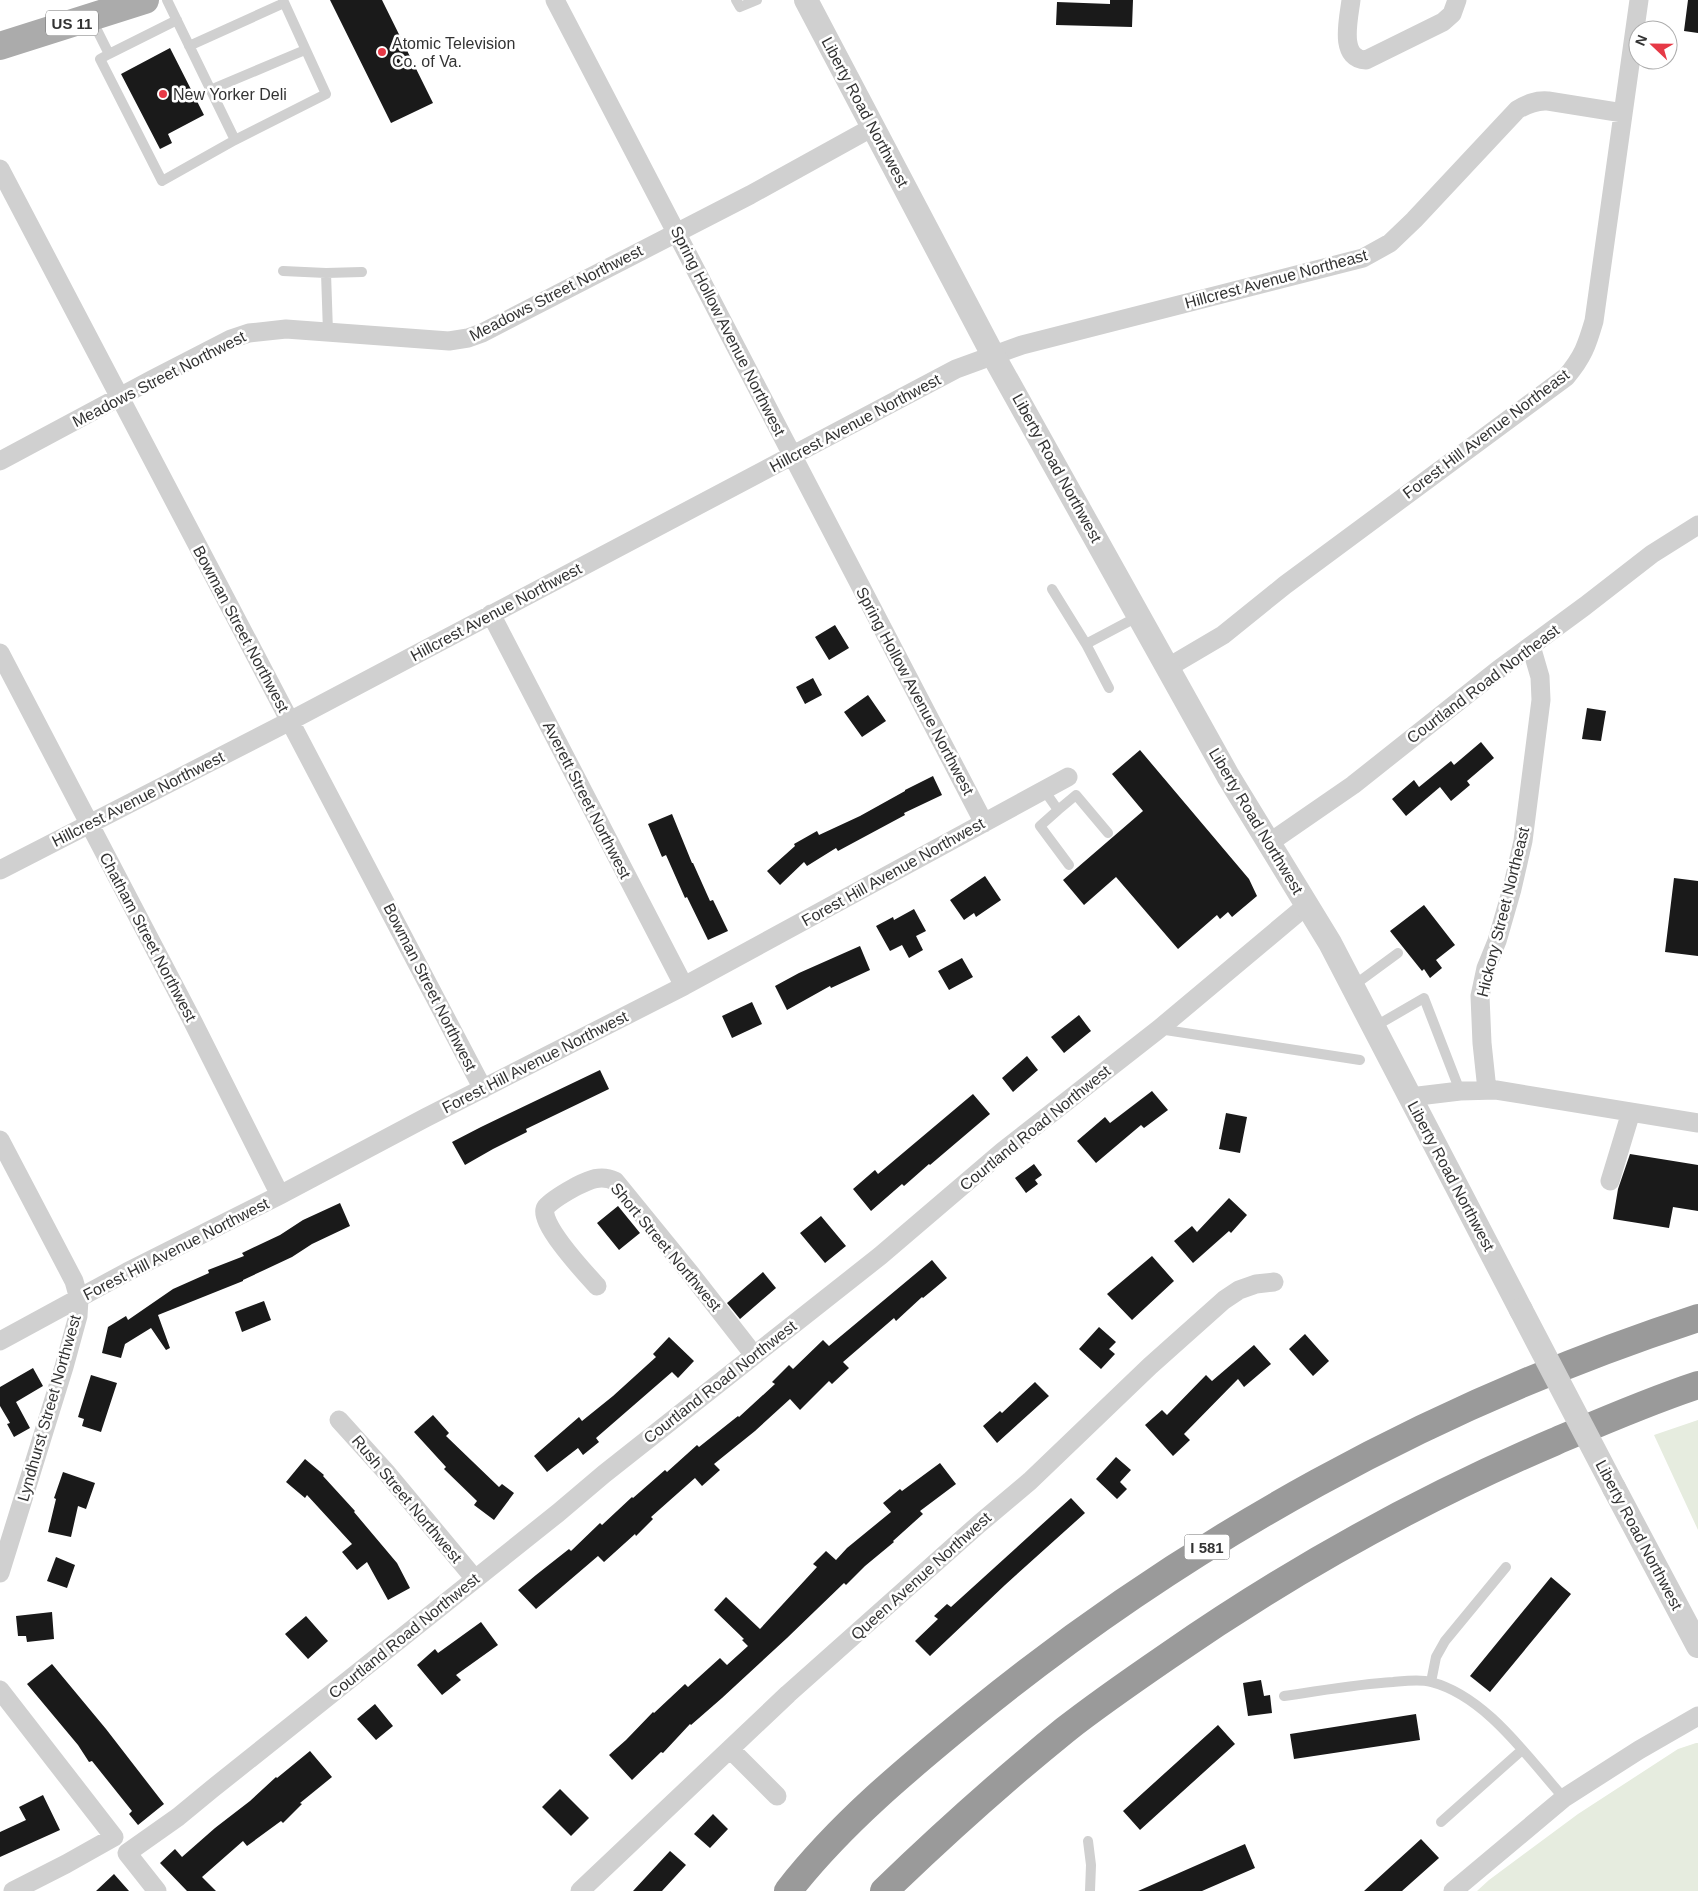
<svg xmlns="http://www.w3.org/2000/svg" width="1698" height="1891" font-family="Arial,sans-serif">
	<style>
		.green { fill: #e6ecdf }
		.building { fill: #1a1a1a }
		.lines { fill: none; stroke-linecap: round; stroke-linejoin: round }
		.service { stroke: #d0d0d0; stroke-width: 10 }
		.minor { stroke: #d0d0d0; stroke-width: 19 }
		.tertiary { stroke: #d0d0d0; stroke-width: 24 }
		.primary { stroke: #ababab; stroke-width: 28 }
		.motorway { stroke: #9a9a9a; stroke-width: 28 }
		.tertiary-bridge { stroke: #d0d0d0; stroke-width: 24 }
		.poi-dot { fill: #e63946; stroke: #fff; stroke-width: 2 }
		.labels { text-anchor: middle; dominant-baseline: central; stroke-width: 5; stroke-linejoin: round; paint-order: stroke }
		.shield { fill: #fff; stroke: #707070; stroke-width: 1 }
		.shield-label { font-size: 15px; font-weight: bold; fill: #333 }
		.poi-label { font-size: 16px; fill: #333; stroke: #fff; text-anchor: start }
		.street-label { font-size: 16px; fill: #333; stroke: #fff }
	</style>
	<rect width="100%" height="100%" fill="#fff"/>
	<!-- green -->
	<path class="green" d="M1698,1420V1530L1654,1435Z
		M1696,1743H1698V1891H1477L1489,1880L1578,1814L1678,1749Z"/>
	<!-- building -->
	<path class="building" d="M330,0H382L433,103L391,123Z
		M1110,0H1133L1132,27L1056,25L1057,2L1110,4Z
		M1688,0H1698V33L1684,31Z
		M170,48L204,115L168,134L172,143L160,149L121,74Z
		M835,625L849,648L829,660L815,637Z
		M813,678L822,695L805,704L796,687Z
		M868,695L886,721L862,737L844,712Z
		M1587,708L1606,711L1601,741L1582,739Z
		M1481,742L1494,758L1467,781L1470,785L1451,801L1440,787L1406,816L1392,799L1414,780L1419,787L1451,761L1454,765Z
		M1140,750L1249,879L1257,896L1232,917L1228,912L1220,919L1217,915L1178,949L1116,877L1084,905L1063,880L1143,811L1112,774Z
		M933,776L942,795L904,813L905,815L838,851L836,848L807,866L804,862L780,885L767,871L795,846L794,844L817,831L819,835L860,816L905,791V790Z
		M672,814L692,863H693L710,901L713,900L728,931L708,940L687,897L685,898L666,855L662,857L648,824Z
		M985,876L1001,900L976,917L974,913L964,920L950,900Z
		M1674,878L1698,881V956L1665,952Z
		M1424,905L1455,945L1436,960L1442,968L1430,978L1424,969L1422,971L1390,931Z
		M914,909L926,931L916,936L923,950L909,958L902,945L890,951L876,926L893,917L894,920Z
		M860,946L870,970L831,988L830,986L787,1010L775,986L799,973Z
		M962,958L973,977L949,990L938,971Z
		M752,1002L762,1024L732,1038L722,1016Z
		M1079,1015L1091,1031L1064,1053L1051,1037Z
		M1027,1056L1038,1070L1013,1092L1002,1078Z
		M600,1070L609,1089L526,1129L527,1132L493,1149L465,1165L452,1142L481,1127Z
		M1152,1091L1168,1110L1144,1128L1141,1125L1096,1163L1077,1141L1105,1117L1110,1123Z
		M973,1094L990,1114L930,1165L929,1164L904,1186L902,1184L871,1211L853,1189L875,1170L878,1174Z
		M1226,1113L1247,1117L1240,1153L1219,1149Z
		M1630,1154L1698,1165V1211L1673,1207L1669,1228L1613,1219L1618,1189Z
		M1034,1164L1042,1175L1035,1180L1038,1184L1026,1193L1015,1178Z
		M1229,1198L1247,1215L1231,1233L1229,1231L1193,1263L1174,1241L1192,1226L1197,1232Z
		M340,1203L350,1226L312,1244L292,1257L243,1280V1281L158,1315L170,1348L166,1350L151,1328L125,1344L121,1358L102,1353L108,1327L126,1316L128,1320L173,1289L209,1273L208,1270L244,1256L242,1253L280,1235L303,1220Z
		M618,1206L640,1233L619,1250L597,1223Z
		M821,1216L846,1246L825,1263L800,1233Z
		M1152,1256L1174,1281L1132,1320L1107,1294Z
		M932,1260L947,1278L923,1298L922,1297L896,1321L894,1318L843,1362L849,1368L832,1384L829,1381L800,1410L790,1399L755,1431L714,1464L720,1470L702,1486L695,1478L651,1517L653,1519L636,1536L635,1534L604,1562L598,1556L536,1609L518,1590L536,1575L569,1549L571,1551L600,1523L602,1525L632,1497L633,1498L665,1470L667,1472L697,1445L699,1447L738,1416L739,1417L775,1384L772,1382L789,1365L793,1369L823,1340L829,1346Z
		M763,1272L776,1288L740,1319L727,1303Z
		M264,1301L271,1320L242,1332L235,1312Z
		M1099,1327L1116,1342L1109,1349L1115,1354L1101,1369L1079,1349Z
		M1305,1334L1329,1361L1313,1376L1289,1349Z
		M669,1337L694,1361L678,1378L672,1372L596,1438L599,1442L583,1455L578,1448L547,1472L534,1456L579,1417L582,1421L613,1396L656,1357L653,1354Z
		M1254,1345L1271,1364L1244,1387L1238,1379L1184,1434L1190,1440L1173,1456L1145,1425L1162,1410L1167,1415L1206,1375L1212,1381Z
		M33,1368L43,1386L16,1402L30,1428L14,1437L7,1424L10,1423L0,1406V1387Z
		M91,1375L117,1383L101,1432L82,1426L84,1419L78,1417Z
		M1035,1382L1049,1396L997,1443L983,1426L1000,1411L1002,1413Z
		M433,1415L449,1433L446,1436L499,1487L502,1484L514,1493L494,1520L474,1505L477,1501L444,1469L446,1467L414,1432Z
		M1116,1457L1131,1470L1120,1482L1127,1489L1117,1499L1096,1479Z
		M305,1459L324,1475L323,1476L355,1511L354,1512L397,1563L410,1588L388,1600L367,1562L357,1570L342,1552L352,1544L307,1495L305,1498L286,1482Z
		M940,1463L956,1484L920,1511L923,1514L893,1541L894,1542L865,1566L846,1585L844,1583L787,1638L722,1698L691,1725L690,1724L663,1753L661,1752L632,1780L609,1755L626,1740L653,1712L654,1713L685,1684L688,1687L720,1658L727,1665L748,1646L742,1640L744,1639L714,1610L726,1597L760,1629L817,1567L813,1564L826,1551L836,1560L847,1548L891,1512L883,1503L900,1489L902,1491Z
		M63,1472L95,1483L86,1509L78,1506L71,1537L48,1532L56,1499L54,1498Z
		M1071,1498L1085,1513L1005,1585L930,1656L915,1641L938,1619L934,1616L947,1604L951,1607Z
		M56,1557L75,1565L67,1588L47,1581Z
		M1551,1577L1571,1594L1490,1692L1470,1676Z
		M52,1612L54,1639L27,1642L26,1636H18L16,1616Z
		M306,1616L328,1641L308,1659L285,1634Z
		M481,1622L498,1645L456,1675L461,1680L442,1695L417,1665L435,1649L438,1653Z
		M52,1664L106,1729L164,1804L138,1825L129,1814L132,1811L92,1761L89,1762L78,1745L27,1684Z
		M1261,1680L1264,1696L1270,1695L1272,1713L1248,1716L1243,1683Z
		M375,1704L393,1726L376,1740L357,1719Z
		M1416,1714L1420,1740L1294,1759L1290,1734Z
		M1218,1725L1235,1744L1140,1830L1123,1811Z
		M310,1751L332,1777L300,1803L302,1804L283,1823L281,1821L247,1846L243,1841L202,1877L216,1891H187L160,1863L175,1849L182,1857L215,1828L250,1801L276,1777L277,1778Z
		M560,1789L589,1818L571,1836L542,1807Z
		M43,1795L60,1830L0,1857V1832L26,1820L19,1807Z
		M713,1814L728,1829L710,1848L694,1834Z
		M1421,1839L1439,1858L1402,1891H1364Z
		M1245,1844L1255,1868L1202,1891H1138Z
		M670,1851L686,1865L662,1891H633Z
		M114,1874L129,1891H96Z"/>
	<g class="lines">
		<!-- service -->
		<path class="service" d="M736,0L740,7L757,0
			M91,18L109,54L177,20
			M189,46L284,3
			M109,54L100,59L162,181L235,140L167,0
			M210,90L305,50
			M235,140L326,94L283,0
			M283,271L326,273
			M328,332L326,273L362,272
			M1052,589L1086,644L1139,616
			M1086,644L1109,688
			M1044,790L1058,810L1040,826L1069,865
			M1058,810L1076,795L1108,833
			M1353,986L1398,953
			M1374,1027L1424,998L1460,1091
			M1159,1029L1360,1060
			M1431,1682L1436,1657L1445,1641L1506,1567
			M1284,1696C1320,1691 1357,1684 1393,1682C1405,1681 1420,1679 1431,1682C1486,1696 1528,1758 1564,1798
			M1441,1822L1522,1750
			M1088,1841L1091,1865L1090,1891"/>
		<!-- minor -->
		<path class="minor" d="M555,0L984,823
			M1351,0C1349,18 1338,59 1366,60L1443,22L1452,14L1457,0
			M0,169L483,1089
			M0,461L153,379L231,339L249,333L286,329L449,341L468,338L482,333L750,195L873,127
			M491,614L684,986
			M0,653L193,1022L280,1195
			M1167,668L1223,635L1285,585L1566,377C1583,357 1587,345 1594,321L1639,0
			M1269,843L1353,785L1498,670L1585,606L1652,554L1698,525
			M0,870L290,721L956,369L1022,345L1363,258L1390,243L1414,220L1517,110C1527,104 1536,100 1548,101L1623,113
			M1487,1090L1482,1043L1480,996L1486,968L1497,941L1512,889L1523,841L1541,700L1540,677L1531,646
			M1410,1097L1460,1091L1496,1090L1698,1123
			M0,1140L74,1281L79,1299L78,1316L64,1367L0,1573
			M1610,1181L1631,1112
			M597,1286C587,1275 536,1221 546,1207C553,1199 566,1192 575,1187C589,1180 600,1174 615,1181L690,1273L754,1355
			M0,1341L127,1272L280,1195L425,1118L684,986L1068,777
			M339,1420L386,1472L475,1579
			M0,1690L114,1837L66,1864L13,1891
			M730,1749L777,1796
			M157,1891L127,1853L178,1817L212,1789L558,1513L604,1474L880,1256L1003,1151L1159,1029L1307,905
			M580,1891L788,1694L979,1524L1030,1481L1150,1366L1224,1300L1239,1290L1256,1284L1274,1282
			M1453,1891L1564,1798L1639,1750L1698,1716"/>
		<!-- tertiary -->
		<path class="tertiary" d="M806,0L993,355L1228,776L1330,943L1521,1310
			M1614,1488L1698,1646"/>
		<!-- primary -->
		<path class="primary" d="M0,46L145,0"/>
		<!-- motorway -->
		<path class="motorway" d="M788,1891C840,1824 908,1768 974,1714C1189,1539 1434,1404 1698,1318
			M884,1891C942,1835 1002,1781 1065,1730C1098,1704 1133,1680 1168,1656C1289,1572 1418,1500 1554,1442C1601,1422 1649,1401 1698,1385"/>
		<!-- tertiary-bridge -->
		<path class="tertiary-bridge" d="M1521,1310L1614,1488"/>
	</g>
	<!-- markers -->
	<g class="poi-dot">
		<circle cx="382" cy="52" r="5"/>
		<circle cx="163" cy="94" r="5"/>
	</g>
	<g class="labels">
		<!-- shield labels -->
		<g class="shield">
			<rect x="46" y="10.5" width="52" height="25" rx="4"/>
			<rect x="1184.5" y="1534.5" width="45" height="25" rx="4"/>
		</g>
		<g class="shield-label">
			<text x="72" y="23">US 11</text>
			<text x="1207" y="1547">I 581</text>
		</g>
		<!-- poi labels -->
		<g class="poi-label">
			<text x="392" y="43">Atomic Television<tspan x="392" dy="18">Co. of Va.</tspan></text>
			<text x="173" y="94">New Yorker Deli</text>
		</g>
		<!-- street labels -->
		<g class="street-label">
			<text transform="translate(865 112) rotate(62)">Liberty Road Northwest</text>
			<text transform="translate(1276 279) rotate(-15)">Hillcrest Avenue Northeast</text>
			<text transform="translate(556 293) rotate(-27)">Meadows Street Northwest</text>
			<text transform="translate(728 331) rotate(63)">Spring Hollow Avenue Northwest</text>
			<text transform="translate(159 379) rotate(-27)">Meadows Street Northwest</text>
			<text transform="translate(855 423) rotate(-28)">Hillcrest Avenue Northwest</text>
			<text transform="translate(1486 434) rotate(-37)">Forest Hill Avenue Northeast</text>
			<text transform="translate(1057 468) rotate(61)">Liberty Road Northwest</text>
			<text transform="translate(496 612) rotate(-28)">Hillcrest Avenue Northwest</text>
			<text transform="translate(241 629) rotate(62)">Bowman Street Northwest</text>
			<text transform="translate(1483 684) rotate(-37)">Courtland Road Northeast</text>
			<text transform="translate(915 691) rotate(62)">Spring Hollow Avenue Northwest</text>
			<text transform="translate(138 799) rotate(-27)">Hillcrest Avenue Northwest</text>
			<text transform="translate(587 800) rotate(63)">Averett Street Northwest</text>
			<text transform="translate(1256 821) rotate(59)">Liberty Road Northwest</text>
			<text transform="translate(893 872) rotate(-29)">Forest Hill Avenue Northwest</text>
			<text transform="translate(1503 912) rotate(-76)">Hickory Street Northeast</text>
			<text transform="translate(148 937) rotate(62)">Chatham Street Northwest</text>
			<text transform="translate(430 987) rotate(63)">Bowman Street Northwest</text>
			<text transform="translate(535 1062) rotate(-27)">Forest Hill Avenue Northwest</text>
			<text transform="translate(1035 1128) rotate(-39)">Courtland Road Northwest</text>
			<text transform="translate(1451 1176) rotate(62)">Liberty Road Northwest</text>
			<text transform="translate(666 1247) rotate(50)">Short Street Northwest</text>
			<text transform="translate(176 1249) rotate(-27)">Forest Hill Avenue Northwest</text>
			<text transform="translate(720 1382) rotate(-38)">Courtland Road Northwest</text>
			<text transform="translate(49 1408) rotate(-74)">Lyndhurst Street Northwest</text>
			<text transform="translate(407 1499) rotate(50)">Rush Street Northwest</text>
			<text transform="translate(1639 1535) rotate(62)">Liberty Road Northwest</text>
			<text transform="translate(921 1576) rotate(-42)">Queen Avenue Northwest</text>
			<text transform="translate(404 1636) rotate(-39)">Courtland Road Northwest</text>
		</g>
	</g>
	<!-- north arrow -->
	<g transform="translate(1653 45) rotate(292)"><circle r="24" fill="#ffffff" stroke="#adadad"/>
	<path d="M0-4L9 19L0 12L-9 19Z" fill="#e63946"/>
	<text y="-8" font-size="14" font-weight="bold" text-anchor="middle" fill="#333333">N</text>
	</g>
</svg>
